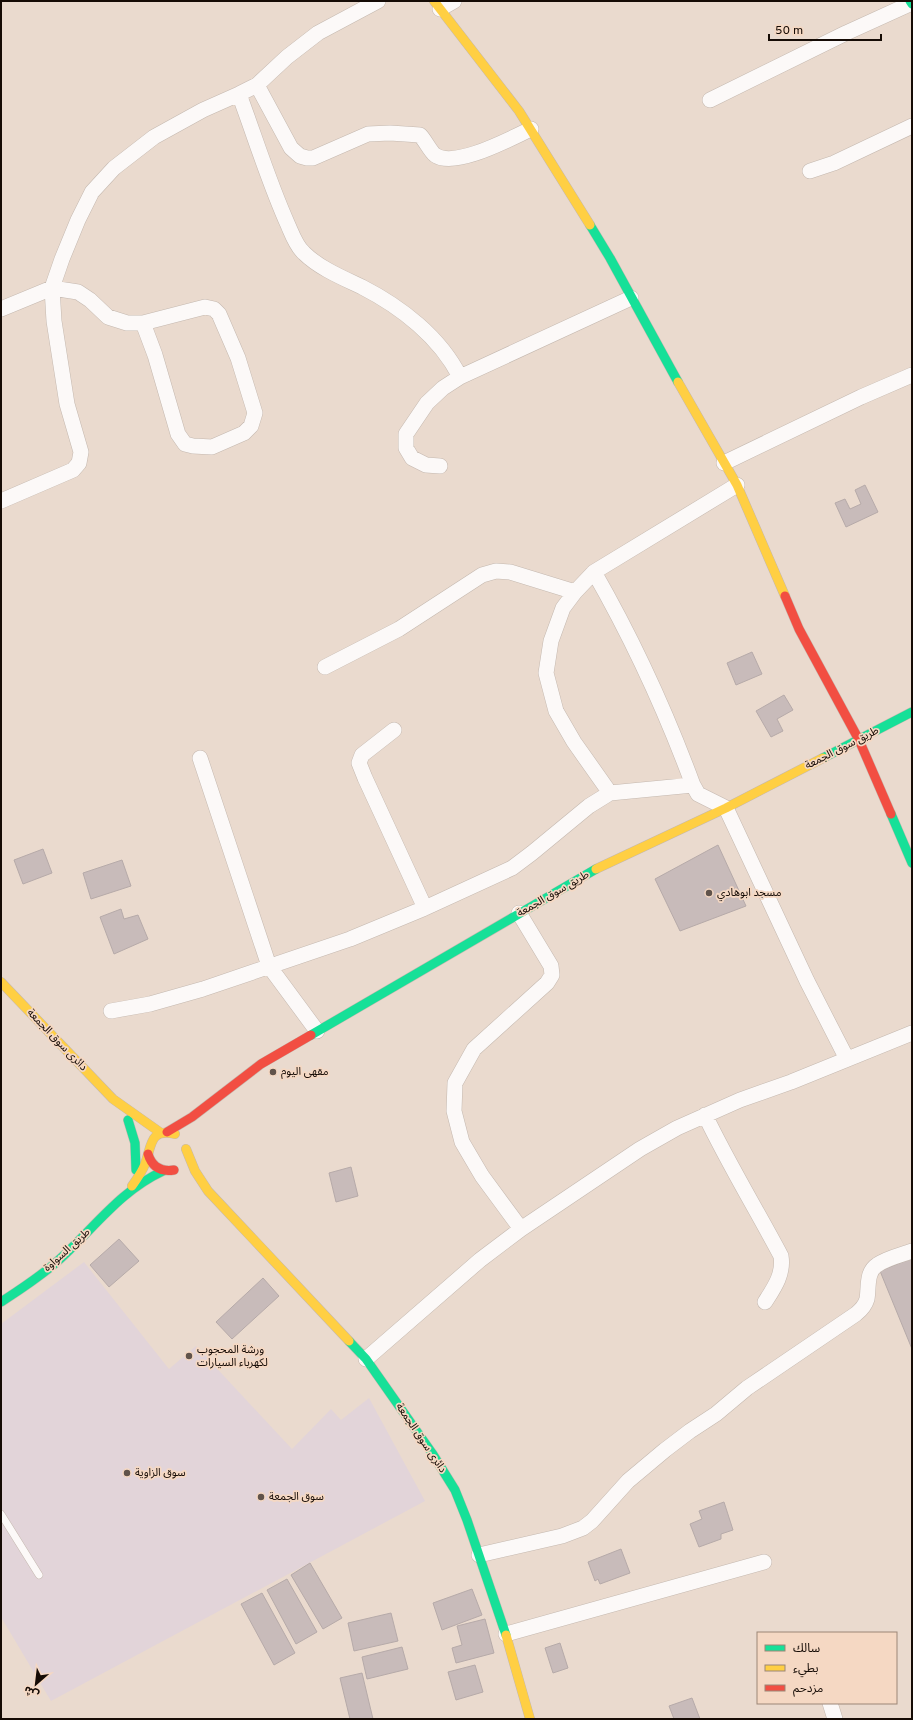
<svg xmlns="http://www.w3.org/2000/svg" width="913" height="1720" font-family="Overpass,'Noto Sans Arabic',sans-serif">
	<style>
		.commercial { fill: #e2d4d9 }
		.building { fill: #c8bbba; stroke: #b6aaa9 }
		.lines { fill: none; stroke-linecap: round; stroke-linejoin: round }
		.lane-casing { stroke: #c4b8af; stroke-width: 8 }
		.street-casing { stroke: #c4b8af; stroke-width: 16 }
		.fast-casing { stroke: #c4b8af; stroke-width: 10 }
		.slow-casing { stroke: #c4b8af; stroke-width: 10 }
		.jam-casing { stroke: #c4b8af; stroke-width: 10 }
		.lane { stroke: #fcf9f8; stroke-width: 7 }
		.street { stroke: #fcf9f8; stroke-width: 15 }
		.fast { stroke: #16e098; stroke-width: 9 }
		.slow { stroke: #ffcf43; stroke-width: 9 }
		.jam { stroke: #f24e42; stroke-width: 9 }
		.poi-dot { fill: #60534b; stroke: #f5d8c3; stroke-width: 1.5 }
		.labels { text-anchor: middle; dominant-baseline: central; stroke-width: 3.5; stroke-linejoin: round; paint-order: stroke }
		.street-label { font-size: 11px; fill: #150b05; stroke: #f5d8c3 }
		.poi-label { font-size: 11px; fill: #150b05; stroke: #f5d8c3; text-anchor: start }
	</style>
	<rect width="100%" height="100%" fill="#eadace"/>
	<!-- commercial -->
	<path class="commercial" d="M84,1262L169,1369L196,1346L292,1449L331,1409L341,1420L369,1398L425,1501L51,1701L1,1617V1324Z"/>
	<!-- building -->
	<path class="building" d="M865,485L878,512L846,527L835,503L845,499L850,509L861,504L855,490Z
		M752,652L762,674L736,685L727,663Z
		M784,695L793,710L777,719L783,731L771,737L756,711Z
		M718,845L746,906L680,931L655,879Z
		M43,849L52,873L23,884L14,860Z
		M122,860L131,886L91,899L83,873Z
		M121,909L124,919L138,915L148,939L114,954L100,917Z
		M351,1167L358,1196L336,1202L329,1173Z
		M119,1239L139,1261L109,1287L90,1265Z
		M912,1258V1349L880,1271Z
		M263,1278L279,1296L232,1339L216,1322Z
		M724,1502L733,1530L721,1534V1539L699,1547L690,1524L702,1519L699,1511Z
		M621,1549L630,1573L600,1584L598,1579L595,1581L588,1562Z
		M310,1563L342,1618L323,1629L291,1575Z
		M287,1579L317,1632L296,1644L267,1590Z
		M472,1589L482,1615L442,1630L433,1603Z
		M262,1593L295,1653L274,1665L241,1604Z
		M391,1613L398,1641L354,1651L348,1623Z
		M485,1619L494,1653L456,1663L452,1648L462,1645L457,1626Z
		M560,1643L568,1668L553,1673L545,1648Z
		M402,1647L408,1669L367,1679L362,1657Z
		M475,1665L483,1692L456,1700L448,1672Z
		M362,1673L373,1719H350L340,1678Z
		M692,1698L700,1719H674L669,1706Z"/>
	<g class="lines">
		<defs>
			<path id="lane" d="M1,1514L39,1575"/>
			<path id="street" d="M440,9L454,1
				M257,85L291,148L300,156L307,158H313L368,134L390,133L420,135C425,140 430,151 435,155C455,169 511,138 531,129
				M239,94C255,137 269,183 288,225C292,234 296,246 304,253C319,268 343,278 362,287C401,307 440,337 460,377L631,298
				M710,100L846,33L912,3
				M810,171L834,163L912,126
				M205,307L214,309L219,314L238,358L255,413L251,426L244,433L212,447L193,446L185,444L178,434L155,355L143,323Z
				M1,309L52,288L78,292L90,300L108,317L127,323H143
				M724,463L861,397L912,375
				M440,466L426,465L412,458L406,448V434L427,403L443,388L460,377
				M1,501L73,470L79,463L81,452L67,404L54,321L52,288L62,259L78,220L92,192L114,168L154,137L203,110L239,94L257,85L287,57L318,33L378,1
				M594,572C633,640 666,712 693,785
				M325,667L399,629L482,575L496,571L510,572L575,592
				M394,730L362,755L359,763L365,778L425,908
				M200,758L269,966L317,1031
				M610,793L693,785L698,794L726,808L807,981L847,1059
				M519,913L551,966L552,975L547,983L474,1049L455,1083L454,1111L462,1142L482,1176L521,1229
				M111,1011L150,1004L203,989L350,939L425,908L512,868L532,853L589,806L610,793L574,742L556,711L546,673L551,641L563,608L575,592L594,572L737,485
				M705,1115C728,1163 756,1209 781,1256C784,1274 774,1288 765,1302
				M366,1359L480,1260L521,1229L640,1149L677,1128L740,1100L791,1082L912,1033
				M479,1555L562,1536L583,1528L592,1521L628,1481L665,1450L690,1431L716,1414L747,1388L856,1314C861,1310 865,1306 867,1299C869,1288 866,1272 877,1265C887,1258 901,1255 912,1251
				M506,1634L764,1562
				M830,1703L835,1719"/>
			<path id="fast" d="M910,1L912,4
				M590,225L610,258L678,382
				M823,758L912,712
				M891,814L912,863
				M311,1035L596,869
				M128,1120L135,1143L136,1170
				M1,1302C21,1289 43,1275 61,1258C95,1227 120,1191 163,1171
				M349,1341L366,1359L432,1453L455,1490L467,1520L506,1635"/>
			<path id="slow" d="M434,1L519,111L590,225
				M678,382L737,485L785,596
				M596,869L726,808L823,758
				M1,982L113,1099L161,1133
				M186,1149L195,1171L208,1191L349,1341
				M132,1186C137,1179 142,1172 145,1164C152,1146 149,1128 175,1134
				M506,1635L530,1719"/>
			<path id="jam" d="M785,596L799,629L859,740L891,814
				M167,1132L192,1117L261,1064L311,1035
				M148,1154C152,1167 161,1172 174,1170"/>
		</defs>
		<!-- lane casing -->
		<use href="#lane" class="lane-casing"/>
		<!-- street casing -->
		<use href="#street" class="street-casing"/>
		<!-- fast casing -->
		<use href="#fast" class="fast-casing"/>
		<!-- slow casing -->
		<use href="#slow" class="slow-casing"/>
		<!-- jam casing -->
		<use href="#jam" class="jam-casing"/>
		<!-- lane -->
		<use href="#lane" class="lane"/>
		<!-- street -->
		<use href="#street" class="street"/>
		<!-- fast -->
		<use href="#fast" class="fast"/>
		<!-- slow -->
		<use href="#slow" class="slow"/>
		<!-- jam -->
		<use href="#jam" class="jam"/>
	</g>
	<!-- markers -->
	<g class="poi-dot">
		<circle cx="709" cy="893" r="4"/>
		<circle cx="273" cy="1072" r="4"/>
		<circle cx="189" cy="1356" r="4"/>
		<circle cx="127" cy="1473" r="4"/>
		<circle cx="261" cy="1497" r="4"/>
	</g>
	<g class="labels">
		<!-- street labels -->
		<g class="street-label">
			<text transform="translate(842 748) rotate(-27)">طريق سوق الجمعة</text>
			<text transform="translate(553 894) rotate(-30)">طريق سوق الجمعة</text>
			<text transform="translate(57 1040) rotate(46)">دائرى سوق الجمعة</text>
			<text transform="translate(67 1250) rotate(-42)">طريق السواوة</text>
			<text transform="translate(421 1438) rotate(56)">دائرى سوق الجمعة</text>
		</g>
		<!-- poi labels -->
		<g class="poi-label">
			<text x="717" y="893">مسجد ابوهادي</text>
			<text x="281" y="1072">مقهى اليوم</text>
			<text x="197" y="1350">ورشة المحجوب<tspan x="197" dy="13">لكهرباء السيارات</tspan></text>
			<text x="135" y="1473">سوق الزاوية</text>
			<text x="269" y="1497">سوق الجمعة</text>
		</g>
	</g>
	<!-- border -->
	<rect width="913" height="1720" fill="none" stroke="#150b05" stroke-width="4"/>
	<!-- legend -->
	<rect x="757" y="1632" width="140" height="72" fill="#f5d8c3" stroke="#9b8677"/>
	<rect x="765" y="1645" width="20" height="6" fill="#16e098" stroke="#9b8677"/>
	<text x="793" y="1652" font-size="12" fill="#150b05">سالك</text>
	<rect x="765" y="1665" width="20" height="6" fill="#ffcf43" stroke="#9b8677"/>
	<text x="793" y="1672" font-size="12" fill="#150b05">بطيء</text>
	<rect x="765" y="1685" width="20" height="6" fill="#f24e42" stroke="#9b8677"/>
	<text x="793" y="1692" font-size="12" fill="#150b05">مزدحم</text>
	<!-- north arrow -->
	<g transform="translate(36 1684) rotate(208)" stroke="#f5d8c3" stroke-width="3" paint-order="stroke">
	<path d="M0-3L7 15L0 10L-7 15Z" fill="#150b05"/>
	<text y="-6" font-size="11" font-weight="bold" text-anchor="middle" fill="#150b05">ش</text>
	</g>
	<!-- scale -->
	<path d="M769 34v6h112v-6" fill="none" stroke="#150b05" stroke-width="2"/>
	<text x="775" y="34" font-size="12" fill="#150b05" stroke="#f5d8c3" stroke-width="3" paint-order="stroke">50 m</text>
</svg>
